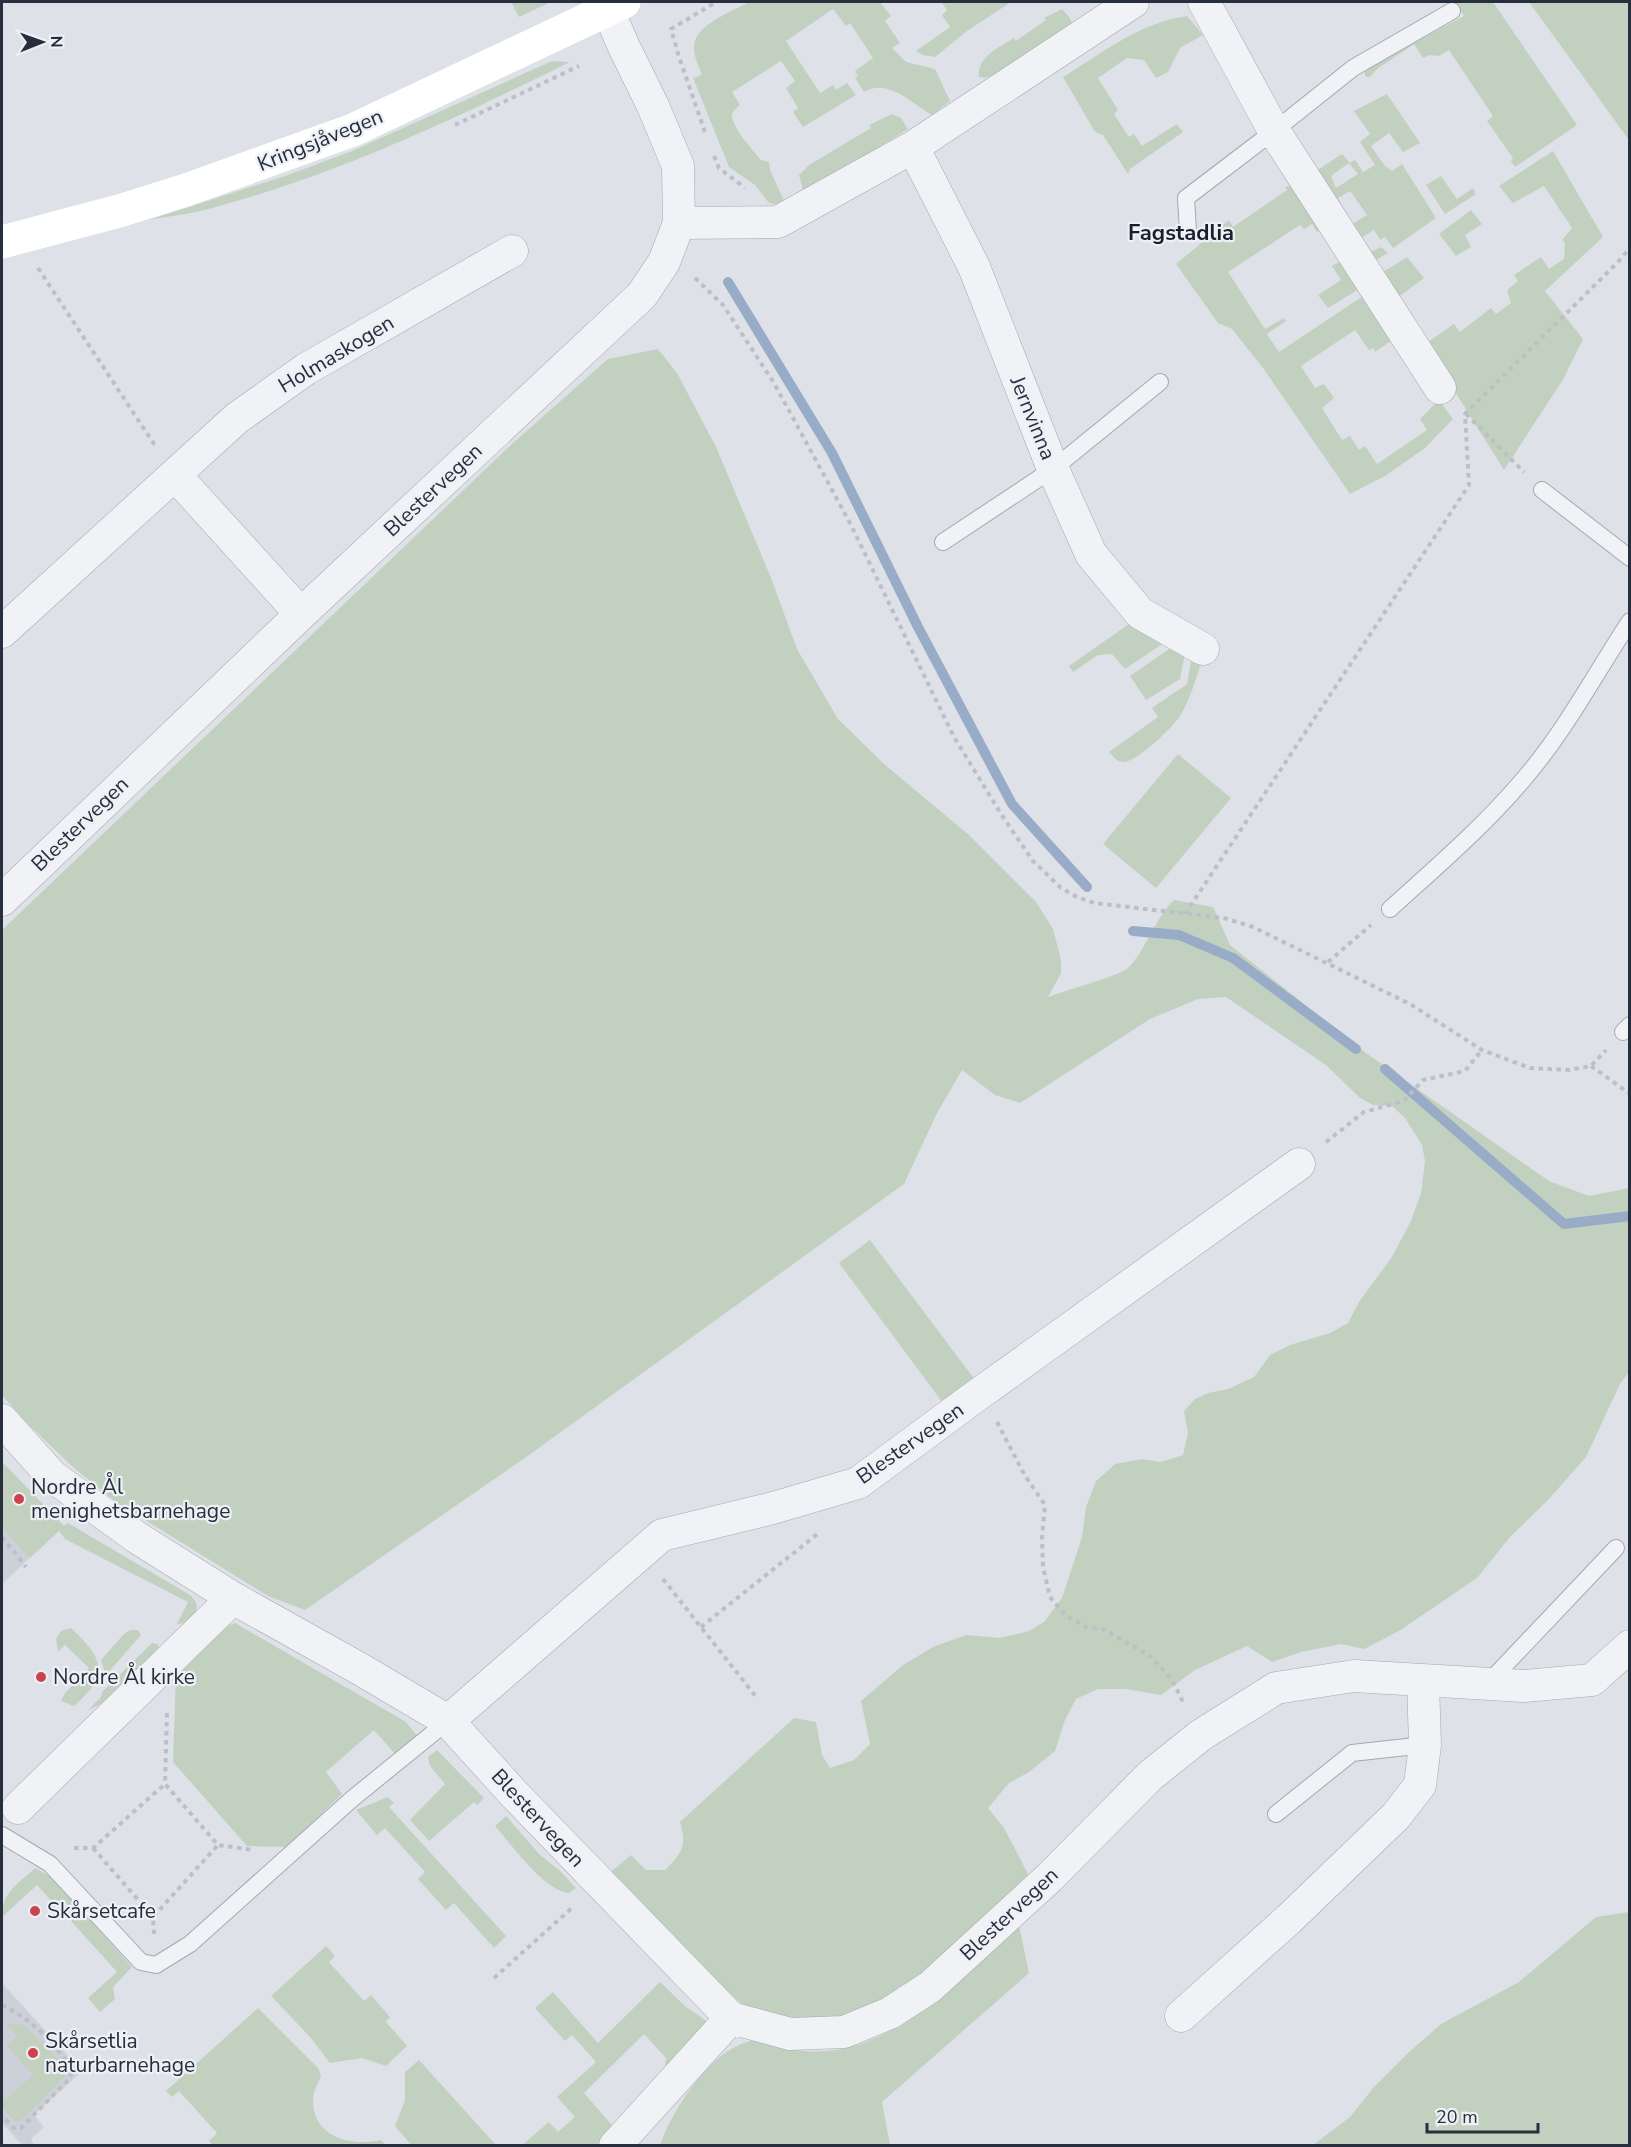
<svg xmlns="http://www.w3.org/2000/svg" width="1631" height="2147" font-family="'Nunito Sans',sans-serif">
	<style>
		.built { fill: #ccd0d9 }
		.green { fill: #c2d1bf; fill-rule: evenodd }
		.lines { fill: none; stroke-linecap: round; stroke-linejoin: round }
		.stream { stroke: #99acc7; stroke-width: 10 }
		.lane-casing { stroke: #a3a8b1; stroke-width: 18 }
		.street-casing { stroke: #a3a8b1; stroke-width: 33 }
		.path { stroke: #bcbfc6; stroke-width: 4; stroke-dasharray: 4.5 4.5; stroke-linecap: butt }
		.lane { stroke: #f0f2f6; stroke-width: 16 }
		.street { stroke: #f0f2f6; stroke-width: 32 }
		.secondary { stroke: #fff; stroke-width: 33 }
		.poi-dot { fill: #cd434d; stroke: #edf0f5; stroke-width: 2 }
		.labels { text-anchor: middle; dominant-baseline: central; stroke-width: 4.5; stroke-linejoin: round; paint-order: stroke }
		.street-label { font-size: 21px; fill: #272e3e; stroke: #edf0f5 }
		.poi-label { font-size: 21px; fill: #272e3e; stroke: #edf0f5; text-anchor: start }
		.neighbourhood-label { font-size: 22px; font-weight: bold; fill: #1a1f2f; stroke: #edf0f5 }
	</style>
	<rect width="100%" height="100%" fill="#dee1e7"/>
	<!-- built -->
	<path class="built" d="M2,1462L64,1526L2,1584Z
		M2,1983L82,2071L34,2115L44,2127L31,2139L34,2145H22L4,2125L2,2126Z"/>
	<!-- green -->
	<path class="green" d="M511,2H551L519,17Z
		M749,2H880L891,16L885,21L900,43L892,48L906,62L935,69L950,101L932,115C911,103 888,78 864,92L855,78L858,76L855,71L873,58L850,23L846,26L833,9L786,41L820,93L833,85L836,90L847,83L856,95L803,127L793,112L798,108L786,88L795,81L781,61L732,92L740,105C737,108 732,111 732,116C732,127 754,152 761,160L769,162L770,170L784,201L777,204L769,203L755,185L729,167L693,78L702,75C699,67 694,57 694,48C693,25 732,12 749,2Z
		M941,2H1011L967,31L935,57L923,55L916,51L950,27L942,15L947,10Z
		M1456,2H1493L1577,125L1515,167L1511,161L1513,158L1487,121L1493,116L1449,50L1439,56L1429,55L1423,58L1414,44L1377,69L1370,77H1366L1364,72L1372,65L1464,16Z
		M1529,2H1629V140Z
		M1062,9L1070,18L1072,24L991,76L985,78L979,77C976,57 1000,47 1014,38L1016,41L1046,20L1044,18Z
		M1187,16L1203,35L1180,48L1168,72L1156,78L1144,60L1127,58L1098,78L1118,110L1114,114L1129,137L1134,134L1142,146L1177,124L1183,132L1130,169L1128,174L1103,135L1095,132L1063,77C1102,53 1141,22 1187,16Z
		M552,61L570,62C454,119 337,175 212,208C191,214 170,216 149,220L288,175L352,151Z
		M1387,94L1420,143L1403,152L1389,133L1371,146L1384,165L1392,171L1402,164L1436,218L1393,248L1385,237L1380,240L1374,230L1361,238L1363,248C1370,253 1374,251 1381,247L1388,253L1371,263L1363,261L1287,142L1289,138L1294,137L1316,171L1342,154L1350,163L1355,160L1363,172L1375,165L1360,142L1370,134L1354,111ZM1349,163L1358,174L1336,188L1331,176ZM1350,191L1367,215L1352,224L1338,198Z
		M892,114L901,118L908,129L807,192L803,190L799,175L809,165L871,128L869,125Z
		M1553,151L1603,237L1545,291L1583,339L1564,378L1504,470L1425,344L1454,324L1460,332L1491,308L1496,314L1511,303L1507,290L1518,281L1514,275L1541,257L1549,269L1564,259L1565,243L1562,240L1572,228L1544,186L1513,203L1499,186Z
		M1441,176L1457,199L1473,188L1476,194L1445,214L1426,185Z
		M1296,185L1321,229L1317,232L1312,224L1304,229L1300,225L1228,272L1265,329L1284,318L1286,321L1267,334L1279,352L1369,292L1398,336L1375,352L1373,348L1369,350L1355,330L1301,366L1315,388L1324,384L1334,398L1322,408L1342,440L1350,436L1359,450L1365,446L1377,464L1427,430L1420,419L1439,400L1453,419L1425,448L1385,476L1350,494L1263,368L1232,329L1218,323L1176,264L1229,220L1233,227L1287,190L1285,187Z
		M1471,210L1482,224L1465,235L1471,247L1456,256L1439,234Z
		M1407,257L1424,278L1393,301L1377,276Z
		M1341,261L1364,286L1328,308L1318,295L1341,280L1332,266Z
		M658,349L677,373L717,449L771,578L797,649L838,719L884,764L969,835L1036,902L1053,929L1061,960V973L1048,997C1061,992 1120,975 1127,969C1146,951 1154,919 1174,900L1213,907L1230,945L1366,1053L1549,1181L1589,1196L1629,1188V1372L1620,1384L1586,1457L1548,1500L1510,1537L1477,1578L1399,1631L1364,1649L1341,1644L1301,1652L1272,1662L1247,1646L1195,1670L1161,1695L1126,1689H1098L1076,1699L1065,1720L1055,1751L1029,1772L1009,1783L988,1808L1004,1828L1028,1874L1011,1894L952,1954L891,2000L847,2016L804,2022L743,2005L685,1953L607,1875L631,1855L646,1870H665C683,1852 687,1846 680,1822L794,1718L816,1722L822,1755L830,1768L854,1760L870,1744L861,1701L903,1665L933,1647L966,1635L1000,1638L1029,1631L1044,1622L1062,1598L1082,1537L1086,1507L1096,1481L1115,1464L1142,1459L1161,1462L1183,1455L1188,1433L1184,1411L1195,1399L1208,1393L1228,1389L1254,1377L1270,1355L1290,1345L1330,1333L1348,1323L1359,1302L1392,1257L1411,1221L1421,1193L1425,1161L1422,1145L1405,1118L1392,1106L1373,1105L1360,1098L1326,1065L1226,997L1198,999L1150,1019L1020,1103L995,1095L962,1070L936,1115L904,1184L529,1455L305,1610L268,1596L119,1504L74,1468L29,1425L2,1395V930L513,443L608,359Z
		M1129,624L1164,643L1125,669L1112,654L1098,655L1073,672L1069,666Z
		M1172,647L1185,653L1180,679L1146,700L1130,676Z
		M1192,656L1202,660C1196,679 1190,700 1180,716C1172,728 1136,763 1123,762C1117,762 1113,756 1109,752L1158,717L1152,708L1187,684Z
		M1178,754L1231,798L1156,888L1103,844Z
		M870,1240L975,1380L943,1403L839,1263Z
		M2,1462L64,1526L68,1523L190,1595C205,1608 193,1624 177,1624L188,1602L65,1539L59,1531L30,1558L2,1528Z
		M235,1623L406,1722L419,1738L397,1756L374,1730L326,1772L342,1794L287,1847L247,1846L173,1762L176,1671L219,1629Z
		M71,1628C104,1659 110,1674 74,1706L61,1701L65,1693L89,1668L65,1645L58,1652L56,1639L61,1631Z
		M130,1630H138L141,1635L106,1675L101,1660L124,1634Z
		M152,1643L158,1644L160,1650L115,1698L88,1710L101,1697L102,1692Z
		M437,1750L484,1798L477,1805L474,1802L429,1841L410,1820L445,1784L430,1766L428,1757Z
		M388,1797L394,1803L389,1807L506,1936L494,1948L454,1903L446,1910L418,1879L425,1872L385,1828L377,1835L356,1810Z
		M506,1816L540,1855L560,1871L576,1888L569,1893C544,1891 512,1845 495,1826Z
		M35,1868L52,1877L132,1967L113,1987L115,1999L100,2012L88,1998L117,1972L71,1921L77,1915L63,1900L56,1906L37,1885L2,1917C1,1893 19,1883 35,1868Z
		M1629,1912V2145H1313L1350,2117L1374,2087L1406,2055L1441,2024L1519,1982L1596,1917Z
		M1019,1925L1029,1973L882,2102L890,2145L660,2146C672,2109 719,2036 764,2040C773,2041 781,2047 790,2049C813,2054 841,2051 863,2043C923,2021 972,1967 1019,1925Z
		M326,1946L335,1956L329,1962L364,2001L371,1995L390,2017L386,2022L407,2046L386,2066L362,2058L330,2063L310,2037L271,1996Z
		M660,1982L685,2006L706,2021L707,2031L663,2083L666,2058L644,2034L584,2093L616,2130L602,2145L521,2146L549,2122L558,2132L575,2117L557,2097L596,2062L572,2035L565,2041L535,2008L553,1992L598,2043Z
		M258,2008L318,2068L321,2075C318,2085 313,2090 313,2101C313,2137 351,2147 381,2140L386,2145H213L209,2141L217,2133L179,2091L172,2097L166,2091Z
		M7,2024L24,2025L64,2065L65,2077L21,2120L15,2121L2,2107V2102L33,2075L6,2045L17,2036Z
		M419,2060L496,2145L412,2146L395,2126L405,2100V2072Z"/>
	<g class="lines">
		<!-- stream -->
		<path class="stream" d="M728,282L832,453L918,627L1012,804L1087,887
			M1133,931L1179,935L1233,958L1356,1049
			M1385,1069L1564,1224L1630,1216"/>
		<defs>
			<path id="lane" d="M1188,231L1186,198L1274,131L1353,68L1452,11
				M1542,490L1630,558
				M943,542L1053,469L1160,382
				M1390,909C1435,868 1482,828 1522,781C1564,733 1595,674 1630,621
				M1623,1032L1630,1025
				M1488,1683L1616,1548
				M1276,1814L1352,1753L1425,1745
				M2,1835L50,1864L141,1962L156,1965L190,1944L352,1799L448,1721"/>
			<path id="street" d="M1204,2L1274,131L1440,388
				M913,147L974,267L1053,469L1091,554L1140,613L1203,649
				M679,223L778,222L913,147L1133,2
				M175,475L301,614
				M2,632L237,418L306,369L512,251
				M2,900L301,614L642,295L664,262L679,223L678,166L653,106L624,47L608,10
				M2,1420L52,1476L136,1537L233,1598L360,1669L448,1721L514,1794L731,2018L790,2034L844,2032L890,2013L930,1987L1050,1877L1151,1775L1201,1735L1276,1688L1354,1676L1524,1686L1592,1680L1630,1646
				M448,1721L662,1535L773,1508L858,1483L976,1396L1299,1164
				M18,1808L233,1598
				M1181,2016L1289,1919L1396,1816L1420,1785L1425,1745L1423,1681
				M615,2146L731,2018"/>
		</defs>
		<!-- lane casing -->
		<use href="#lane" class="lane-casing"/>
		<!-- street casing -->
		<use href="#street" class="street-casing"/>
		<!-- path -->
		<path class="path" d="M455,125L579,66
			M705,132L679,57L671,29L716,2
			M714,156L719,168L745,188
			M38,268L156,447
			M695,278L723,305L774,383L851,525L954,737L1001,814L1033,861L1061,888L1077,897L1094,903L1224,918L1253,927L1410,1004L1482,1050L1530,1068L1569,1070L1591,1066L1606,1050
			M1466,414L1524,472
			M1185,914L1469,485L1465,414L1617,263L1630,248
			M1328,962L1371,925
			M1591,1066L1630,1094
			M1326,1142L1364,1112L1404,1101L1423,1080L1465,1071L1482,1050
			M997,1422L1024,1474L1045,1505L1042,1538L1043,1567L1050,1597L1066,1616L1086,1627L1105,1630L1150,1656L1171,1678L1184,1704
			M2,1537L26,1567
			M663,1579L757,1698
			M701,1627L820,1532
			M167,1713L165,1784L218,1845L253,1850
			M74,1848H93L165,1784
			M93,1848L153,1917
			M154,1934L153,1917L218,1845
			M494,1978L573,1907
			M2,2005C30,2019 57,2043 72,2071L69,2079L21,2128H14L4,2118L2,2120"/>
		<!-- lane -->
		<use href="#lane" class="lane"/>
		<!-- street -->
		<use href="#street" class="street"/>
		<!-- secondary -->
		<path class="secondary" d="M2,242L119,211L186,190L353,130L624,2"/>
	</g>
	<!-- markers -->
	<g class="poi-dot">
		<circle cx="19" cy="1499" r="6"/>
		<circle cx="41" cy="1677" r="6"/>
		<circle cx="35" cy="1911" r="6"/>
		<circle cx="33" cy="2053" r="6"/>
	</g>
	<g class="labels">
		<!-- street labels -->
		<g class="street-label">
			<text transform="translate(320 140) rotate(-22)">Kringsjåvegen</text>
			<text transform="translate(336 354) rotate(-31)">Holmaskogen</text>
			<text transform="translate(1033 418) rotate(68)">Jernvinna</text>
			<text transform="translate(433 490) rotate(-43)">Blestervegen</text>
			<text transform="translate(80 824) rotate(-44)">Blestervegen</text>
			<text transform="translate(910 1443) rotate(-35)">Blestervegen</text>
			<text transform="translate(538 1818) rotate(47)">Blestervegen</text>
			<text transform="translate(1009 1914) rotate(-43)">Blestervegen</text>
		</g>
		<!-- poi labels -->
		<g class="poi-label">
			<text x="31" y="1487">Nordre Ål<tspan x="31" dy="24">menighetsbarnehage</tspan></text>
			<text x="53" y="1677">Nordre Ål kirke</text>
			<text x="47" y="1911">Skårsetcafe</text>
			<text x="45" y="2041">Skårsetlia<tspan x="45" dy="24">naturbarnehage</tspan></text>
		</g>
		<!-- neighbourhood labels -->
		<g class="neighbourhood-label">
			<text x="1181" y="233">Fagstadlia</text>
		</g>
	</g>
	<!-- border -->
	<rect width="1631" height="2147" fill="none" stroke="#272e3e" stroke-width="6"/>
	<!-- north arrow -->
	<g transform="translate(42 42) rotate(89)" stroke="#edf0f5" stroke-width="4.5" paint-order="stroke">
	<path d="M0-4.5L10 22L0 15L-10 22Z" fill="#272e3e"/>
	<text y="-9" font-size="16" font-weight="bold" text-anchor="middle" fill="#272e3e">N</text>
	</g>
	<!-- scale -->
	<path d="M1427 2123v9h111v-9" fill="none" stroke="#272e3e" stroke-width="3"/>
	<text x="1436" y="2123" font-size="18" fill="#272e3e" stroke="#edf0f5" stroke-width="4.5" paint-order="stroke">20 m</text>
</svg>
